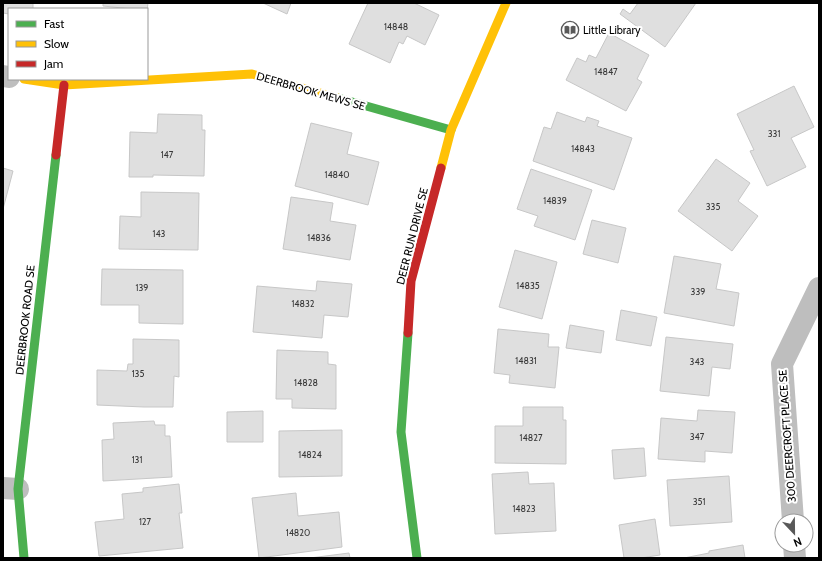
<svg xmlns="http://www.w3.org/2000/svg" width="822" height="561" font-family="Cabin,sans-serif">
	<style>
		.building { fill: #dfdfdf; stroke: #c7c7c7 }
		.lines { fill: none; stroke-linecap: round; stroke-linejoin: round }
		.street { stroke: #bebebe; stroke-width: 22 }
		.fast { stroke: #4caf50; stroke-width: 9 }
		.slow { stroke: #ffc107; stroke-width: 9 }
		.jam { stroke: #c62828; stroke-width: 9 }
		.labels { text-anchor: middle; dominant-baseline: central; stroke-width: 4; stroke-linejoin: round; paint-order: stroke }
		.number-label { font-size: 9px; fill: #383838 }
		.poi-label { font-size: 11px; fill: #000; stroke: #fff; text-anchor: start }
		.street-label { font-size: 11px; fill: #000; stroke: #fff }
	</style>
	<rect width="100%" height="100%" fill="#fff"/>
	<!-- building -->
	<path class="building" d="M3,3H33V9H9V14L3,13Z
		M103,3H148L147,11V9H132L103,6Z
		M263,3H291L287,14Z
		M368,3H414L439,15L425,45L407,36L403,44L399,42L390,63L349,44Z
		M638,3H696L665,47L620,14L623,9L630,14Z
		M609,33L649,55L637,79L642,82L626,111L566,80L577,58L586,62L589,55L596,58Z
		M794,86L814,127L791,138L806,167L767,186L750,151L754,150L737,114Z
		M557,112L585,122L587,117L599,121L597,126L632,138L614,190L533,161L544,127L551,129Z
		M158,114L202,115V130H205L204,176L153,175V177H129L130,132L157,133Z
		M311,123L352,133L347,154L379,162L368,205L295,186Z
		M716,159L750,183L738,201L758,216L732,251L678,211Z
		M3,168L13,171L3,209Z
		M531,169L592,190L575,240L534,226L538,216L517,209Z
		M141,192L199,193L198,250L119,249L120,216L141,217Z
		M291,197L333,203L330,221L356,225L350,260L283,249Z
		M592,220L626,228L618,263L583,254Z
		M515,250L557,262L542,319L499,307Z
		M674,256L721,264L716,289L739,293L734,326L664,313Z
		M102,269L183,270V324L139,323V305H101Z
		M317,281L352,284L348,317L324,315L322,338L253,332L257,286L316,291Z
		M621,310L657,317L651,346L616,340Z
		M570,325L604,331L601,353L566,348Z
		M498,329L549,334L548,347H559L555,388L509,383L510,375L494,373Z
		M666,337L733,344L730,369L712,367L709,396L660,391Z
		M133,339L179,340V377L174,376L173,407H144L97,405V370L127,371L128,364H133Z
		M277,350L328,352V364L336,365V409L292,408V399H276Z
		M523,407H563V420H566V464L495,463V426H523Z
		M698,410L735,412L732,453L705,451V462L658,459L661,418L697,421Z
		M263,411V442H227V412Z
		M154,421L155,425H165V436H170L172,477L103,481L102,440L114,439L113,423Z
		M342,430V476L279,477V431Z
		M644,448L646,476L614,479L612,450Z
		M528,472L529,484L554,483L556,531L495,534L492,474Z
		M729,476L732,522L670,526L667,480Z
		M179,484L182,513H179L183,548L99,556L95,522L124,519L122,494L143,492V488Z
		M296,493L298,516L339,512L342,547L259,558L252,498Z
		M655,519L660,555L641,558H624L619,525Z
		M743,545L745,558H684L709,553V551Z
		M349,553L350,558H310Z"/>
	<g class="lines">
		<!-- street -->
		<path class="street" d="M3,76L9,77
			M3,488L18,489
			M793,521L782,364L819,288
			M794,545L795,558"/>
		<!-- fast -->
		<path class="fast" d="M338,98L451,130
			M408,333L401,432L417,558
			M24,558L18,489L56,155"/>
		<!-- slow -->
		<path class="slow" d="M24,79L64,85L252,74L338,98
			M441,168L451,130L506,3"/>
		<!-- jam -->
		<path class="jam" d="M56,155L64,85
			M408,333L411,281L441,168"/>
	</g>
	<!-- icons -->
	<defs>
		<symbol id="library-ring" viewBox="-11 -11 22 22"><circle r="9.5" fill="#fff" stroke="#595959" stroke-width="1.5"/><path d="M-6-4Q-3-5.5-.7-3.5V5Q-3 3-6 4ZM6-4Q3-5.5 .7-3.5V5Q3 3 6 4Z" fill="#595959"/></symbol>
	</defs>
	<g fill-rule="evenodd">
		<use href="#library-ring" x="560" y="20" width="20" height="20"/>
	</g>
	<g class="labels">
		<!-- number labels -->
		<g class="number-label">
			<text x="396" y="26">14848</text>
			<text x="606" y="71">14847</text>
			<text x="774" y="133">331</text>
			<text x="583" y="148">14843</text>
			<text x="167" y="154">147</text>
			<text x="337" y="174">14840</text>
			<text x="555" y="200">14839</text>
			<text x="713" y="206">335</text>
			<text x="159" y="233">143</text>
			<text x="319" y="237">14836</text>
			<text x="528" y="285">14835</text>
			<text x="142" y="287">139</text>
			<text x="698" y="291">339</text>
			<text x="303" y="303">14832</text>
			<text x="526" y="360">14831</text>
			<text x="697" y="361">343</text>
			<text x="138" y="373">135</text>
			<text x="306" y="382">14828</text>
			<text x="697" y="436">347</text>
			<text x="531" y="437">14827</text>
			<text x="310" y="454">14824</text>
			<text x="137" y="459">131</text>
			<text x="699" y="501">351</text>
			<text x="524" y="508">14823</text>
			<text x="145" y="521">127</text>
			<text x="298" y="532">14820</text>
		</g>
		<!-- poi labels -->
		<g class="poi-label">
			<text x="583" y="30">Little Library</text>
		</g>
		<!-- street labels -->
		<g class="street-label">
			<text transform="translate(311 91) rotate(16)">DEERBROOK MEWS SE</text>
			<text transform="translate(412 236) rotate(-76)">DEER RUN DRIVE SE</text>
			<text transform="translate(25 320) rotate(-84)">DEERBROOK ROAD SE</text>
			<text transform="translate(787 436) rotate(-94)">300 DEERCROFT PLACE SE</text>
		</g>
	</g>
	<!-- border -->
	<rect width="822" height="561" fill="none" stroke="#000000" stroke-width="8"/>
	<!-- legend -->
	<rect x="8" y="8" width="140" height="72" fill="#ffffff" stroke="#999999"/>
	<rect x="16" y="21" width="20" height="6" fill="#4caf50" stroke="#999999"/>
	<text x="44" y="28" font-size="12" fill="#000000">Fast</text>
	<rect x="16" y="41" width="20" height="6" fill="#ffc107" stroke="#999999"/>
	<text x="44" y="48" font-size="12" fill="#000000">Slow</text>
	<rect x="16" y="61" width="20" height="6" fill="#c62828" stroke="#999999"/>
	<text x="44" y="68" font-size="12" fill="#000000">Jam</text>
	<!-- north arrow -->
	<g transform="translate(794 533) rotate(158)"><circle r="19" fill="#ffffff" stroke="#999999"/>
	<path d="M0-3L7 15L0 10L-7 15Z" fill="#595959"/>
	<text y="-6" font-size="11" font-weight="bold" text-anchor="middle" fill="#000000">N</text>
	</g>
</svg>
